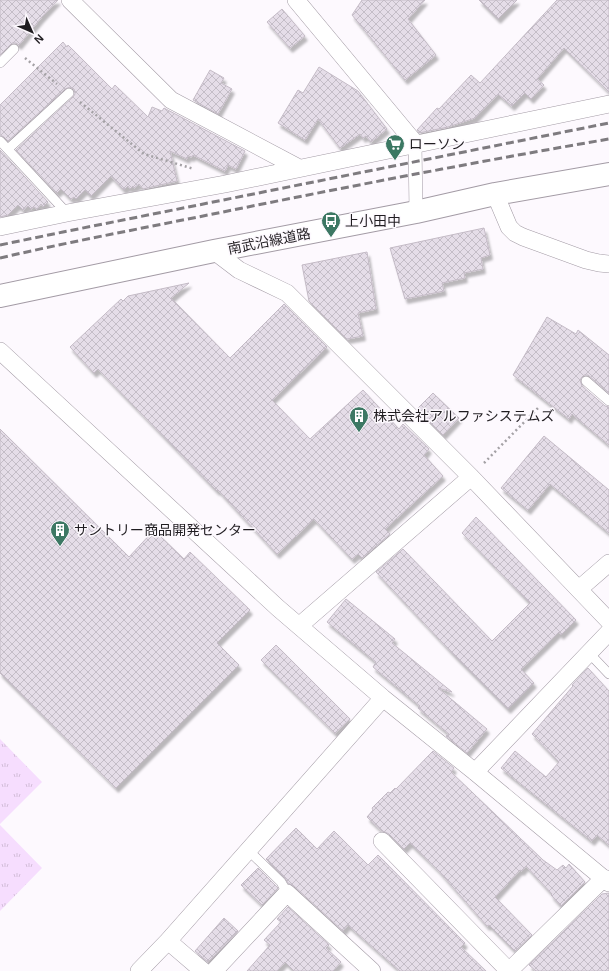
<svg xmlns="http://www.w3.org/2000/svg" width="609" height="971" font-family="Helvetica,'Noto Sans JP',sans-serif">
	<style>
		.grass { fill: url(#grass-tufts) }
		.building { fill: url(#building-cross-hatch); stroke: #c4bbc6; filter: url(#shadow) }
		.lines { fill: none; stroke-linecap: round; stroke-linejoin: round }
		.service-casing { stroke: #a39ba5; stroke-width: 10 }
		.pedestrian-casing { stroke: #a39ba5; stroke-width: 14 }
		.minor-casing { stroke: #a39ba5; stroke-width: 18 }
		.tertiary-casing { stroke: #a39ba5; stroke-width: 24 }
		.path { stroke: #a4a1a5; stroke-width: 2.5; stroke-dasharray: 2 3; stroke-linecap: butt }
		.service { stroke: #fff; stroke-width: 9 }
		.pedestrian { stroke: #fff; stroke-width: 13 }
		.minor { stroke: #fff; stroke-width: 17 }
		.tertiary { stroke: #fff; stroke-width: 22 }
		.rail { stroke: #7e7b7f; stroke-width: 3; stroke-dasharray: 8 4; stroke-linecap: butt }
		.labels { text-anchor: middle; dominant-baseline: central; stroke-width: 3; stroke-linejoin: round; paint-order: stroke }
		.poi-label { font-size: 14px; fill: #201d21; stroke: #fdf9fe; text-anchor: start }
		.street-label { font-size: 14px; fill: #201d21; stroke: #fdf9fe }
	</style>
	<defs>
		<pattern id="grass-tufts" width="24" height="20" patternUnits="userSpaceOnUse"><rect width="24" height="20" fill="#f6ddfe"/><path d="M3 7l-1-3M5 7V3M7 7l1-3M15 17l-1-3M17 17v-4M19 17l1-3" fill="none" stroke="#d3bdd9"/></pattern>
		<pattern id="building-cross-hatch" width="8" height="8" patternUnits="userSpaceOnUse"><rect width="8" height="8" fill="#e5dde8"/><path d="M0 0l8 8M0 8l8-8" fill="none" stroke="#c4bdc7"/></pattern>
		<filter id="shadow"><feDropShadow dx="2.5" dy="4.5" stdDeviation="1" flood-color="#0004"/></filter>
	</defs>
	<rect width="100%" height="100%" fill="#fdf9fe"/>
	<!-- grass -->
	<path class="grass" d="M0,739L42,782L0,824Z
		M0,825L42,868L0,911Z"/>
	<!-- building -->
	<path class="building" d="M0,0H58L41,18L19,45L16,43H12L0,55Z
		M362,0H425L408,19L436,55L405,80L352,15Z
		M479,0H517L498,19Z
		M557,0H609V92L564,48L537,79L544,85L531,99L525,93L512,106L498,94L475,118L448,127L419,133L417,130L437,108L439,109L471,75L480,83Z
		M282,9L305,36L290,48L267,22Z
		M63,42L67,47L68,45L112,89L115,85L148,117L152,107L162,111L164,108L245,151L236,169L228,165L225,171L193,155L192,157L188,156L187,159L170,151L177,181L143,189L139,184L134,188L133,186L130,189L128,186L124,190L111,176L91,196L85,190L76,199L74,197L71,199L61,189L57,193L16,150L73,97L75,94L74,89L70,87L65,89L8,141L4,137L0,135V105Z
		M319,67L358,91L387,129L371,142L366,136L363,138L360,134L340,148L318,119L305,140L278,123L298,90L303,93Z
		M210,70L224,78L221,83L232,89L218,114L193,100Z
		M0,150L48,202L43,207L41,204L37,209L34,207L31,209L28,206L23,210L18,205L8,215L0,217Z
		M484,228L490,255L481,258L483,269L464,273L465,278L442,283L444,291L405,299L390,248Z
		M367,252L376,309L358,313L363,336L347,339L309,301L302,265Z
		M189,283L171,298L230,358L284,304L327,347L272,400L310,439L363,390L399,429L403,424L429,449L424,455L443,476L385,529L390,534L362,558L358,554L352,559L314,519L277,554L218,490L217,491L98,369L94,373L70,347L121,299L123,301L128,296Z
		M547,317L576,334L578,330L609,355V393L588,375H584L582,377L580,380L582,386L605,406L609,407V445L572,414L569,419L513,375Z
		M433,393L459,418L443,435L417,409Z
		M0,429L129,557L154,530L184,559L190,552L250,610L217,643L239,665L116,788L0,673Z
		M544,436L609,490V533L550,484L528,510L501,488Z
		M476,517L576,620L561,635L559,632L521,669L534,683L508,709L456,657L376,572L403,549L492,641L530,603L462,533Z
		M346,599L395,639L392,643L452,692L438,688L487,729L467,753L446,736L449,734L418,708L420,706L373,667L376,662L327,622Z
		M276,645L350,719L335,733L261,660Z
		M588,668L609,691V845L597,835L592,841L501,768L515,751L546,777L559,762L532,734L573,686L572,685Z
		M433,751L454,768L451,772L543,860L557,870L563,865L566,868L569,864L585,882L561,906L551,895L552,894L526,866L522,871L520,870L495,897L532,935L515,951L489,925L487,926L438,870L410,843L404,849L389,834L385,832L382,831L367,817L373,810L372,808L388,792L390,793L395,788L396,789Z
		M296,828L317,849L334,831L368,865L378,855L465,943L461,947L486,971H400L348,925L343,931L294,886L288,883L285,878L266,859Z
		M258,868L278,888L262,905L241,885Z
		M609,893V971H536L529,965L602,894Z
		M288,907L329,945L326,948L341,962L333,971H294L285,962L277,971H247L270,945L264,940L281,922L277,919Z
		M224,918L238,931L208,962L195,951Z"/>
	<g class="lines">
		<defs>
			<path id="service" d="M0,63L14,49
				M0,141L67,213
				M8,149L69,93
				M586,381L609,401
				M589,653L609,674
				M248,850L281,882L287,893"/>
			<path id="pedestrian" d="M415,143L416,212"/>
			<path id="minor" d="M70,0L171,100L299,168
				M296,0L415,143
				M495,194L509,227L515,233L523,237L586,260L599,263L609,264
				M0,227L67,213L225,184L609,104
				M214,251L239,270L287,293L471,477L609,621
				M0,351L278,608L383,698L475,772L609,883
				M579,589L609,563
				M299,626L471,477
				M475,772L609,632
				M382,841L509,971
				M168,941L203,971
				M139,971L168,941L383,698
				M214,971L287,893L372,971
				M509,971L604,878"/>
			<path id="tertiary" d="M0,296L214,251L416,212L495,194L609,174"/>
		</defs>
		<!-- service casing -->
		<use href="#service" class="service-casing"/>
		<!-- pedestrian casing -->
		<use href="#pedestrian" class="pedestrian-casing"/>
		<!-- minor casing -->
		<use href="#minor" class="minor-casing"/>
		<!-- tertiary casing -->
		<use href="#tertiary" class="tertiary-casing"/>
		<!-- path -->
		<path class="path" d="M25,58L57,84
			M80,102L144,154L194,169
			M484,463L539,407"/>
		<!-- service -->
		<use href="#service" class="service"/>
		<!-- pedestrian -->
		<use href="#pedestrian" class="pedestrian"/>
		<!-- minor -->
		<use href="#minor" class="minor"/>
		<!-- tertiary -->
		<use href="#tertiary" class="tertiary"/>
		<!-- rail -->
		<path class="rail" d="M0,245L63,232L609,123
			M0,258C69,242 138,229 208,215C341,188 475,162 609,139"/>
	</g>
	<!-- icons -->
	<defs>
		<symbol id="supermarket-pin" viewBox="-11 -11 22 30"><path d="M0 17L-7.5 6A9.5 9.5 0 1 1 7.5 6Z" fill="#3c7863" stroke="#fdf9fe"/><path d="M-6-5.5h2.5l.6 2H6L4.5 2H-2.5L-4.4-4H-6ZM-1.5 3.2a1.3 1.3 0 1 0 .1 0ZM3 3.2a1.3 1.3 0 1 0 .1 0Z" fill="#fff"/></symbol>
		<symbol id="bus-pin" viewBox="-11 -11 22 30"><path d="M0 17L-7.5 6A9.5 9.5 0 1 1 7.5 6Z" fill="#3c7863" stroke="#fdf9fe"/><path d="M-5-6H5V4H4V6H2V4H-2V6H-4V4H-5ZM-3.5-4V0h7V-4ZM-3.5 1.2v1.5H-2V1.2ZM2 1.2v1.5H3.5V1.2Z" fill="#fff"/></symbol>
		<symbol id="building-pin" viewBox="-11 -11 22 30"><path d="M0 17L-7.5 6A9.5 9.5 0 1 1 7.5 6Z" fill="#3c7863" stroke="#fdf9fe"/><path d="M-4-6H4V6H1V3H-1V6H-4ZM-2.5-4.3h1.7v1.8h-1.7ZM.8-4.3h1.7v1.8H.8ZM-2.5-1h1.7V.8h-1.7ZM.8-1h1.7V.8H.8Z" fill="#fff"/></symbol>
	</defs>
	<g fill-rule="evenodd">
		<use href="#supermarket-pin" x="384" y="133" width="22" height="30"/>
		<use href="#bus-pin" x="320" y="210" width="22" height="30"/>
		<use href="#building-pin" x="348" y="405" width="22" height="30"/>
		<use href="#building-pin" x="49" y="519" width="22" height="30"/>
	</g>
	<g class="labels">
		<!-- poi labels -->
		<g class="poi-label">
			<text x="409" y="144">ローソン</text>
			<text x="345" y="221">上小田中</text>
			<text x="373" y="416">株式会社アルファシステムズ</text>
			<text x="74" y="530">サントリー商品開発センター</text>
		</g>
		<!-- street labels -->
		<g class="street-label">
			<text transform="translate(269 241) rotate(-11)">南武沿線道路</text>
		</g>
	</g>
	<!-- north arrow -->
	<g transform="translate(32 32) rotate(135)" stroke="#fdf9fe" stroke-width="3" paint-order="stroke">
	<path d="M0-3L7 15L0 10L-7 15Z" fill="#201d21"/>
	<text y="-6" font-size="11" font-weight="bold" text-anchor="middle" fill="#201d21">N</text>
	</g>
</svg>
